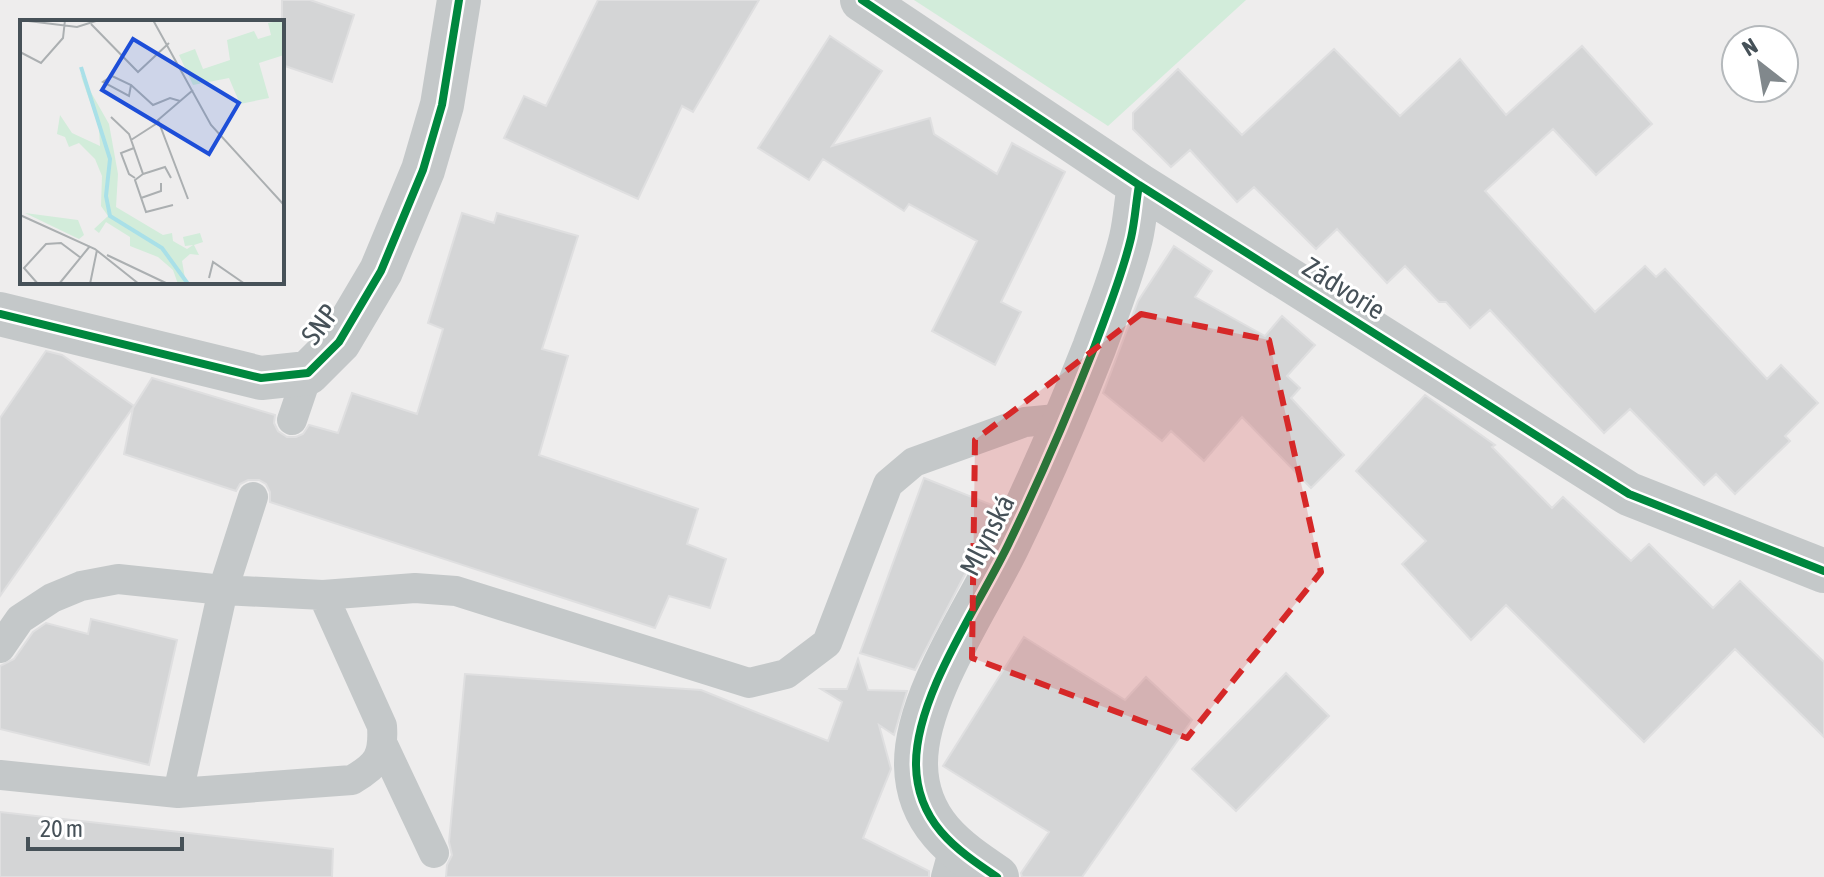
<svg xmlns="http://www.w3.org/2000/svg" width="1824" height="877" font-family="'Asap Condensed',sans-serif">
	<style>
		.green { fill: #d2ecda }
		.building { fill: #d4d5d6; stroke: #dfdfe0; stroke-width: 2 }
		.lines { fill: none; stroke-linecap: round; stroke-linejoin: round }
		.lane { stroke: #c4c8c9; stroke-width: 30 }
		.street { stroke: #c4c8c9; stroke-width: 44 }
		.cycleway-casing { stroke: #fff; stroke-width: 13 }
		.cycleway { stroke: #00873e; stroke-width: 8 }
		.marked { fill: #d62828; fill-opacity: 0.2; stroke: #d62828; stroke-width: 6; stroke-dasharray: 16 10; stroke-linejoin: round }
		.labels { text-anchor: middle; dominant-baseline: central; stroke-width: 6; stroke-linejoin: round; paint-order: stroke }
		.street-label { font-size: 28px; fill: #465158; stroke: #fff }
		.inset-river { fill: none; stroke: #a9e0e8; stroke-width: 4 }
		.inset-road { fill: none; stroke: #abafb1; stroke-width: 2 }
		.view { fill: #1d4ed8; fill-opacity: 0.15; stroke: #1d4ed8; stroke-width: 4 }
		.inset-edge { fill: none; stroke: #465158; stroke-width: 4 }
	</style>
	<rect width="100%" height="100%" fill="#eeeded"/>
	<!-- green -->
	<path class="green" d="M914,0H1246L1108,126Z"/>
	<!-- building -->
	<path class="building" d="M282,0H310L354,15L332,82L282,65Z
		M598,0H759L693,112L682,106L638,199L504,138L524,96L546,106Z
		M830,36L882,71L832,146L930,118L934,134L997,174L1012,143L1065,172L1001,302L1021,312L995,365L932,331L977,241L909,204L904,211L823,159L809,180L758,148Z
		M1582,46L1652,124L1596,175L1553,129L1485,191L1595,312L1645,266L1656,277L1665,269L1767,379L1781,365L1818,403L1785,436L1790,441L1735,494L1716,474L1704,485L1630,409L1604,433L1490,310L1470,328L1446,302H1439L1405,266L1387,283L1337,229L1316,249L1254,187L1237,202L1190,150L1171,167L1133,129V113L1178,69L1242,135L1334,49L1400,116L1460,59L1506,115Z
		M462,213L494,223L497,213L578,236L542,349L568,356L539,455L698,509L687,544L726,559L710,608L669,596L655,628L270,502V492L266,484L259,480H248L240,484L236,491L124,454L133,408L152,378L275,415L274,423L278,431L287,437H296L303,434L309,425L338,433L352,393L417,414L443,329L428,323Z
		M1174,246L1212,271L1195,297L1265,336L1282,316L1315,345L1287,376L1300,388L1291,398L1344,455L1311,488L1242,417L1204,461L1171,431L1162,441L1103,393L1138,301Z
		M46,351L62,355L134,406L0,596V418Z
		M1425,395L1495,445L1492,447L1552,508L1563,497L1631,561L1649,544L1713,608L1740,581L1824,662V737L1735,649L1644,742L1506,605L1471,640L1402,564L1426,541L1356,471Z
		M924,478L997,507L987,532L915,670L860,653Z
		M91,619L177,640L149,765L0,729V666L14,659L33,632L46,623L88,634Z
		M1024,637L1125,700L1146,677L1192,720L1082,877H1022L1021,873L1049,832L943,766Z
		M858,659L868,690L907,691L894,735L879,725L891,769L863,838L929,871V877H446L447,865L452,855L449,842L465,674L701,690L828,741L842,702L821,689H847Z
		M1286,673L1329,716L1236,811L1192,769Z
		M0,812L333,849L332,877H0Z"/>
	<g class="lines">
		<!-- lane -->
		<path class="lane" d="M292,420L308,373
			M323,595L415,588L456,591L749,683L786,674L827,643L888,484L914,462L1025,422L1067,418
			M0,648L20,619L52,598L81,586L118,579L223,590L323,595L382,726C384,756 378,765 352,780L178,793L0,775
			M384,747L434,853
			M178,793L223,590L253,497
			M946,877L954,848"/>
		<!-- street -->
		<path class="street" d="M862,0L1139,185L1629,494L1824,571
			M0,314L261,378L308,373L339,342L381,271L423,170L442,105L459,0
			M997,877C955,849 917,822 916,765C915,696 980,604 1009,543C1040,479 1068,414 1094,348C1107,312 1122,276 1131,238C1135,221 1136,202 1139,185"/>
		<defs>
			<path id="cycleway" d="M862,0L1139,185L1629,494L1824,571
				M0,314L261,378L308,373L339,342L381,271L423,170L442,105L459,0
				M997,877C955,849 917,822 916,765C915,696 980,604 1009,543C1040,479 1068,414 1094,348C1107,312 1122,276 1131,238C1135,221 1136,202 1139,185"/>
		</defs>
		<!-- cycleway casing -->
		<use href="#cycleway" class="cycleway-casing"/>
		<!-- cycleway -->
		<use href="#cycleway" class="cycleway"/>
	</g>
	<!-- marked area -->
	<path class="marked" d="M1141,314L1269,340L1321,572L1187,738L972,658L975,440Z"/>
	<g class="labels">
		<!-- street labels -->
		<g class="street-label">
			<text transform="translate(1344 288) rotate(32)">Zádvorie</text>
			<text transform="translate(320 324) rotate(-53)">SNP</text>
			<text transform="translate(987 535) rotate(-63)">Mlynská</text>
		</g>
	</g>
	<!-- overview -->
	<g transform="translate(20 20)">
		<rect width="264" height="264" fill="#eeeded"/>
		<path d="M264,0V35L239,43L249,78L220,84L209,58L173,65L159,35L175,29L183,49L210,40L207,20L234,11L238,19L251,15L248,3ZM60,53L89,104L98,154L96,187L143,215L152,213L153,221L167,229L173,225L165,226L163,217L180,213L183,222L174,225L179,235L170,234L162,241L166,264H158L153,250L138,237L110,226V217L86,202L79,213L74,209L88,196L81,186L82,156L75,139L59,123L49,127L45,117L37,114L40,95L52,113L80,126L79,108ZM5,193L58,200L64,215L59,219Z" fill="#d2ecda"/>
		<path class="inset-river" d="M61,47L90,139L86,176L90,196L142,228L168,264"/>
		<path class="inset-road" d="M0,0L57,7L79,0M133,0L191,105L264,185M71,4L118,52L149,23M0,32L21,43L43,18L45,0M92,56L111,65L109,76L83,62ZM111,65L133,85L150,78L160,81M91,97L109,114L123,154L115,160L126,192L153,185M111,120L139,102M114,128L101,133L109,154L115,158M123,154L145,147L151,158M121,178L141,171V163M168,179L138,100L173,70M0,195L75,229L119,264M87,235L148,264M189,258L193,242L225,264M18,264L4,248L26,224L41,223L61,238M39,264L70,226M70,264L77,230"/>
		<path class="view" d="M113,19L219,83L189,134L82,70Z"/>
		<rect width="264" height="264" class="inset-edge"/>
	</g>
	<!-- north arrow -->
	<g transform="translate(1760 64) rotate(329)"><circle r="38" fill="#ffffff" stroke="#b5b9bc" stroke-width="2"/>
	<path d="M0-6L14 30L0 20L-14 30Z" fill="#81888c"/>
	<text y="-12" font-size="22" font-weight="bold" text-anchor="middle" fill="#465158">N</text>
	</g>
	<!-- scale -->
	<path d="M28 837v12h154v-12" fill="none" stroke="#465158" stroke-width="4"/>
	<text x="40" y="837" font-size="24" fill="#465158" stroke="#ffffff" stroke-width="6" paint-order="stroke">20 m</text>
</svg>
